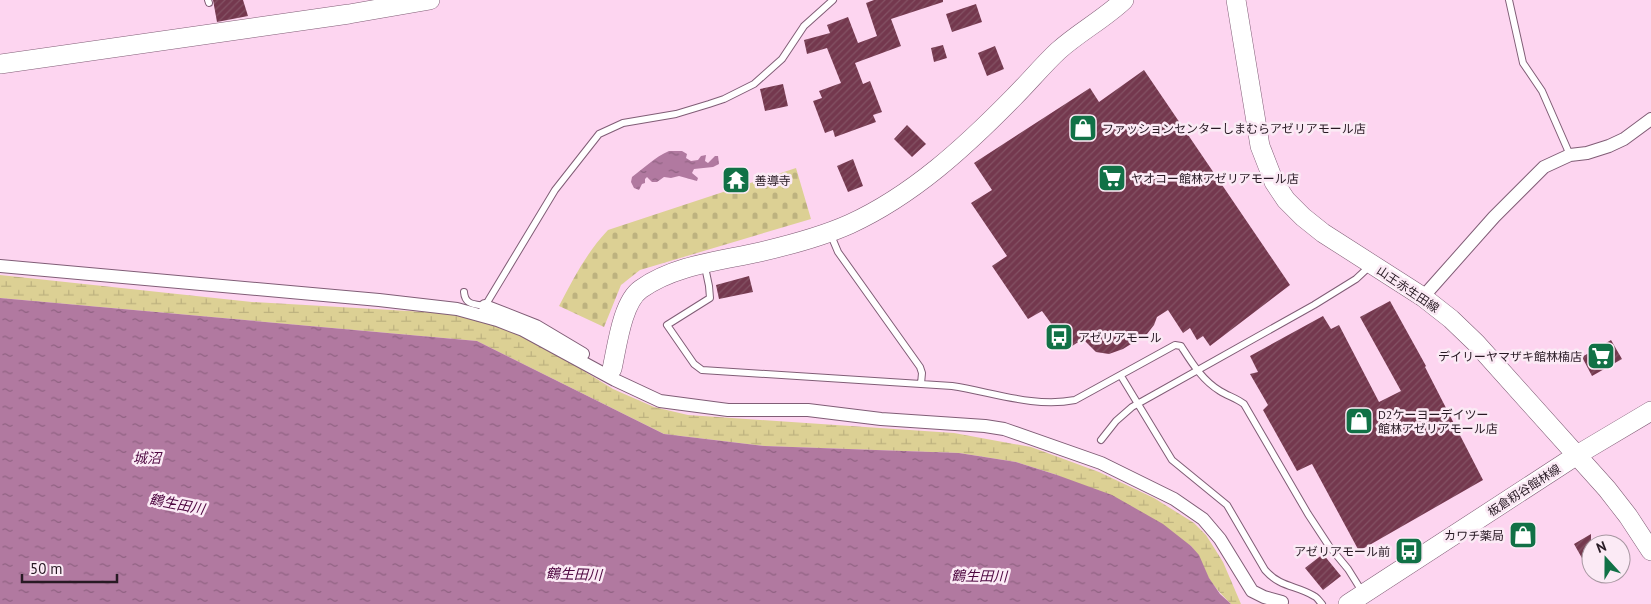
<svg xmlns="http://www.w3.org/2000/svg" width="1651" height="604" font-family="'PT Sans','Noto Sans JP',sans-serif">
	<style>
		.wetland { fill: url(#wetland-marsh) }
		.cemetery { fill: url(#cemetery-stones) }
		.water { fill: url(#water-ripples) }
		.building { fill: url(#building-hatch) }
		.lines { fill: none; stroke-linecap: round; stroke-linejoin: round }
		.lane-casing { stroke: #805d76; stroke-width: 8 }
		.street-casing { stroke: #805d76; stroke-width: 14 }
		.secondary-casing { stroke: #805d76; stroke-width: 20 }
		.lane { stroke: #fff; stroke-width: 6 }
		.street { stroke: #fff; stroke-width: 12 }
		.secondary { stroke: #fff; stroke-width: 19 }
		.labels { text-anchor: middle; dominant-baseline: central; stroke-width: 5; stroke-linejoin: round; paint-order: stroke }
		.poi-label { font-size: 12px; fill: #281a24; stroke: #fbeaf5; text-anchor: start }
		.street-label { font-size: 12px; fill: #281a24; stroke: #fbeaf5 }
		.water-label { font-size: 14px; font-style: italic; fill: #4e0740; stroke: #fbeaf5 }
	</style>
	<defs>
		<pattern id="wetland-marsh" width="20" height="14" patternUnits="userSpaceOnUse" patternTransform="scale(1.25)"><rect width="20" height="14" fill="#dcd094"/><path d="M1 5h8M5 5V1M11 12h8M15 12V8" fill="none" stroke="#bdb27f"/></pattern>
		<pattern id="cemetery-stones" width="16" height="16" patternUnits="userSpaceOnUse" patternTransform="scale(1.25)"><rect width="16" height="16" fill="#dcd094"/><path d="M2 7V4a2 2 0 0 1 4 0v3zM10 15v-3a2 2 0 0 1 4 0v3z" fill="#bdb27f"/></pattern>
		<pattern id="water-ripples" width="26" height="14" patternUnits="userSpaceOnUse" patternTransform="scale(1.25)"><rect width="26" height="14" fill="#b179a0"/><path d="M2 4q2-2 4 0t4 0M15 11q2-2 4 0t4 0" fill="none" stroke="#906282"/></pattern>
		<pattern id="building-hatch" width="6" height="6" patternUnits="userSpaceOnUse" patternTransform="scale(1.25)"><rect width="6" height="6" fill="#74384e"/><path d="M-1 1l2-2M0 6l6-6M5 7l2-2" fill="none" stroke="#835264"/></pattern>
	</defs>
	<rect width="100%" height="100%" fill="#fdd5f0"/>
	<!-- wetland -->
	<path class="wetland" d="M0,275L252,302L460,314L502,326L547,348L613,389L654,407L688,415L954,433L1031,447L1099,472L1154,498L1194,523L1206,535L1223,562L1241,604H1231C1223,596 1214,587 1208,577C1203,566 1199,556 1191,546L1057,475L1016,462L959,453L765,446L664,434L477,341L0,298Z"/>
	<!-- cemetery -->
	<path class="cemetery" d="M796,168L811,219L640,270L621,285L604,327L559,306C573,279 587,252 608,230Z"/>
	<!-- water -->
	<path class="water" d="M669,151H682L687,154L686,158L691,161L698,160L701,156L706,155L705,161L708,163L715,156H718L719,164L713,167L694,169L692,173L698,178L697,181L679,176L671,178L664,177L657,182H652L647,177L645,179V183L642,184L639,190L634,188L631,182L632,177C644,168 655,157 669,151Z
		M0,298L477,341L664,434L765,446L959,453L1016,462L1057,475L1112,495L1163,524L1191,546L1199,555L1209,578L1220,594L1231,604H0Z"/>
	<!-- building -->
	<path class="building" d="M213,0H243L248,16L217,22Z
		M874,0H943V2L891,19L901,46L855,63L863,84L870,81L882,112L873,115L876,122L835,137L833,130L825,133L813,101L822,98L819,91L841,83L827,48L807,54L804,40L830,33L827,25L848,17L858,43L877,36L866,3Z
		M976,4L982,22L952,32L946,14Z
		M943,45L947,58L934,62L931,48Z
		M995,46L1004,69L987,76L978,53Z
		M1144,70L1290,285L1210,346L1203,336L1197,340L1190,328L1183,333L1168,310L1157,317L1154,325L1147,334L1123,349L1109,354L1096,352L1083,339L1069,348L1042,311L1028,319L992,266L1007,256L971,203L992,190L974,163L1090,88L1099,102Z
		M783,84L788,106L765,111L760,89Z
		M907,125L926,144L912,157L894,139Z
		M853,159L863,186L848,192L837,166Z
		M749,276L753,292L719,299L716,285Z
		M1390,301L1426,366L1425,367L1483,480L1359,551L1312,464L1297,471L1263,410L1268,405L1250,374L1258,372L1250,356L1323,316L1331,329L1339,325L1379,402L1401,391L1360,317Z
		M1611,340L1622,359L1592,376L1582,357Z
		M1591,534V574L1574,544Z
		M1323,554L1341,576L1323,590L1305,568Z"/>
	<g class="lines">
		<defs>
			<path id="lane" d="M208,0L209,3
				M1509,0L1523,63L1542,91L1570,155
				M830,233L838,252L920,367L922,373L921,384
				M705,267L709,286L710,298L667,325L694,364L702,370L952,386C992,392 1034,408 1075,400L1175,345L1181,346C1192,363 1202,380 1220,391C1228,396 1236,398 1244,404L1308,514L1329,546L1348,569L1363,593
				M464,292C465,305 474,304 485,306L555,190L599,134L623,123L676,114L709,104L724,99L754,84L782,59L804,26L833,0
				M1121,376L1172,460L1227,505L1265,570C1281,588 1296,585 1314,596C1317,597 1319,601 1322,604
				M1101,440L1116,421L1132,407L1314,305L1356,279L1371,265"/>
			<path id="street" d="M0,266L379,300L457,309L497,320L523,330L615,380L660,401L728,410H808L881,419L985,426L1004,429L1101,463L1174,499L1203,519L1220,539L1252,591L1264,597L1282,602
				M1423,297L1494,217L1544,167L1570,155L1587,153L1609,146L1624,139L1651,119
				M485,306L536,326L583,354"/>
			<path id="secondary" d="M1236,0L1260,146L1274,182L1286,200L1303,217L1323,233L1423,297L1451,319L1476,343L1607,489L1628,516L1651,551
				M0,64L349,14L430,0
				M612,369C617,347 622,302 641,289C675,265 720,261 760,252C790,245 821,237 850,224C913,195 965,147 1014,97C1029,82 1043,65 1058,51C1079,32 1104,19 1124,0
				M1348,604L1577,455L1651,411"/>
		</defs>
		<!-- lane casing -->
		<use href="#lane" class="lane-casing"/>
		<!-- street casing -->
		<use href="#street" class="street-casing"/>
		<!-- secondary casing -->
		<use href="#secondary" class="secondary-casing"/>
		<!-- lane -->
		<use href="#lane" class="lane"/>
		<!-- street -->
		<use href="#street" class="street"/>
		<!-- secondary -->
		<use href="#secondary" class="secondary"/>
	</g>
	<!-- icons -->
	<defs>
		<symbol id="shop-square" viewBox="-11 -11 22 22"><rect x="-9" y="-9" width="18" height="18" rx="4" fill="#117146" stroke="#fbeaf5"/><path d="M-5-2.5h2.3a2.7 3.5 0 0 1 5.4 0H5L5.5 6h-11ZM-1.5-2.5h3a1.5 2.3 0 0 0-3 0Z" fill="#fff"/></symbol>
		<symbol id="supermarket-square" viewBox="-11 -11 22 22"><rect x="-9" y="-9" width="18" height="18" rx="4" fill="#117146" stroke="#fbeaf5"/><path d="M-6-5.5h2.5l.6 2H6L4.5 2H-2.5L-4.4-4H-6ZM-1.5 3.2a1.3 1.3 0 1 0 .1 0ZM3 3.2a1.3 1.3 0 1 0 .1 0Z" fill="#fff"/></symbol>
		<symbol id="temple-square" viewBox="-11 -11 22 22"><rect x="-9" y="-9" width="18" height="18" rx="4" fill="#117146" stroke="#fbeaf5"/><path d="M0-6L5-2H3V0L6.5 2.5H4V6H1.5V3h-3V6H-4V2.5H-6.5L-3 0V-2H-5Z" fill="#fff"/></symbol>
		<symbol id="bus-square" viewBox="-11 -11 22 22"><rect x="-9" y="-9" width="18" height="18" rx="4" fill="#117146" stroke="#fbeaf5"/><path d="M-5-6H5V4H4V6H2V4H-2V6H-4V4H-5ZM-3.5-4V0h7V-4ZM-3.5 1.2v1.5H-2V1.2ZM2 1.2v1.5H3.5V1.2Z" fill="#fff"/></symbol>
	</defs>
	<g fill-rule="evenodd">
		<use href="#shop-square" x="1067" y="112" width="32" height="32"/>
		<use href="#supermarket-square" x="1096" y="162" width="32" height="32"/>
		<use href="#temple-square" x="720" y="164" width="32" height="32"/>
		<use href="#bus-square" x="1043" y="321" width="32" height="32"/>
		<use href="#supermarket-square" x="1585" y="340" width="32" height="32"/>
		<use href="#shop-square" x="1343" y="405" width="32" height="32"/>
		<use href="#shop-square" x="1507" y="519" width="32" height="32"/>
		<use href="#bus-square" x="1393" y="535" width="32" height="32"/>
	</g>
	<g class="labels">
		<!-- poi labels -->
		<g class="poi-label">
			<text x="1102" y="128">ファッションセンターしまむらアゼリアモール店</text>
			<text x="1131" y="178">ヤオコー館林アゼリアモール店</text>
			<text x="755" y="180">善導寺</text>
			<text x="1078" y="337">アゼリアモール</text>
			<text x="1582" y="356" text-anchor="end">デイリーヤマザキ館林楠店</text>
			<text x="1378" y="414">D2ケーヨーデイツー<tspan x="1378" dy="14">館林アゼリアモール店</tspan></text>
			<text x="1504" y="535" text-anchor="end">カワチ薬局</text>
			<text x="1390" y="551" text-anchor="end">アゼリアモール前</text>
		</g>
		<!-- street labels -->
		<g class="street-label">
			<text transform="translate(1408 289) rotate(34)">山王赤生田線</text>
			<text transform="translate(1524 490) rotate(-33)">板倉籾谷館林線</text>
		</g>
		<!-- water labels -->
		<g class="water-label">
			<text x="147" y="458">城沼</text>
			<text transform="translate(177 504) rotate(11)">鶴生田川</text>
			<text transform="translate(574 574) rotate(2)">鶴生田川</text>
			<text transform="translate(979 576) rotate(1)">鶴生田川</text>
		</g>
	</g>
	<!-- north arrow -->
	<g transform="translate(1606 559) rotate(339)"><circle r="24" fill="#fbeaf5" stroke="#a797a1"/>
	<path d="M0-4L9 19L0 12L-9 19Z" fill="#117146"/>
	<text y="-8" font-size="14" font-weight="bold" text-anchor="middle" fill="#281a24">N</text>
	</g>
	<!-- scale -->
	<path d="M22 574v8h95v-8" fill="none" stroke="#281a24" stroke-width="2.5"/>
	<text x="30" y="574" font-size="15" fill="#281a24" stroke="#fbeaf5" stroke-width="4" paint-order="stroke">50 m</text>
</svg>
